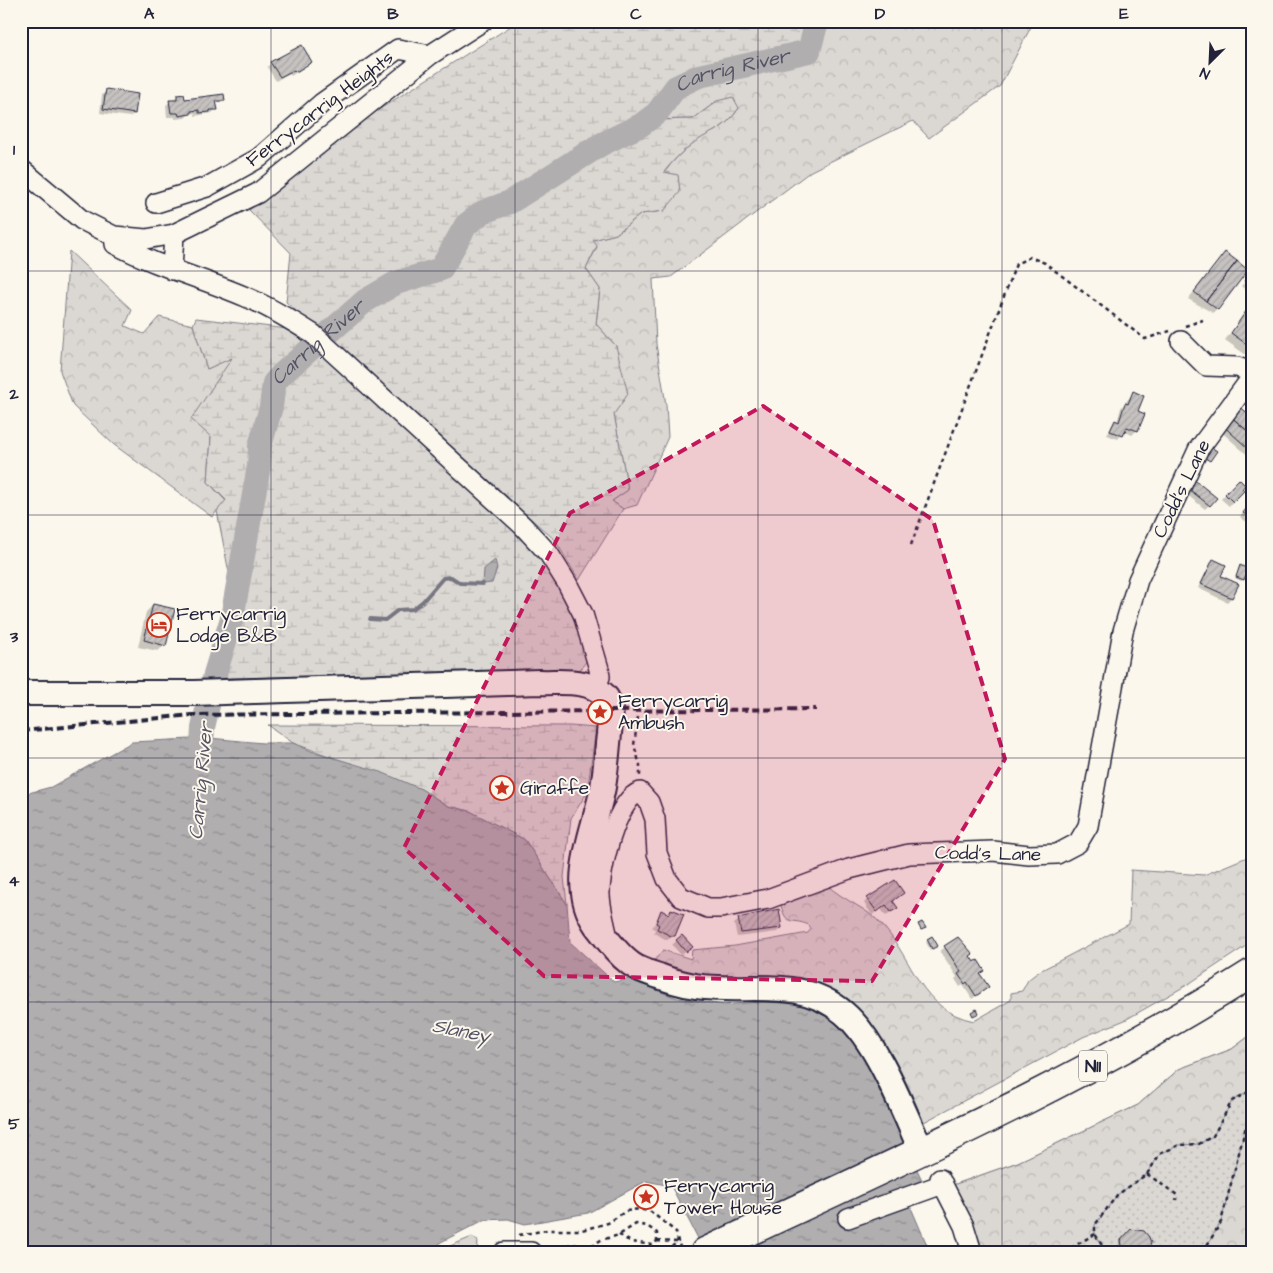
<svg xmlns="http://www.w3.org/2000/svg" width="1273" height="1273" font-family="'Architects Daughter',sans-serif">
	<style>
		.green { fill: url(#green-dots); stroke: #7e7d87 }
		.forest { fill: url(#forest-crowns); stroke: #7e7d87 }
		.wetland { fill: url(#wetland-marsh); stroke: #7e7d87 }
		.water { fill: url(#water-ripples); stroke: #787681 }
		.shadow { fill: #0003 }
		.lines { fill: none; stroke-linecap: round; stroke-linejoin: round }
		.stream { stroke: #787681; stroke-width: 4 }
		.river { stroke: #b1aeb0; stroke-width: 24 }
		.building { fill: url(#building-hatch); stroke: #22223b }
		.minor-casing { stroke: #22223b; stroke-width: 22 }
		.major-casing { stroke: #22223b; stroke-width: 28 }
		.highway-casing { stroke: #22223b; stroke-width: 31 }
		.path { stroke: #22223b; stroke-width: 2.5; stroke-dasharray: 4 4; stroke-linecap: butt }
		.minor { stroke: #fbf7ec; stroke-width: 19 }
		.major { stroke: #fbf7ec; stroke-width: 24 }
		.highway { stroke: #fbf7ec; stroke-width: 28 }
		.rail { stroke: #22223b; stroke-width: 4; stroke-dasharray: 8 4; stroke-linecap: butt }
		.marked { fill: #c2185b; fill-opacity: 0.2; stroke: #c2185b; stroke-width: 4; stroke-dasharray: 10 6; stroke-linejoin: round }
		.grid { fill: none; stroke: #22223b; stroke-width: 1; stroke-opacity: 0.55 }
		.labels { text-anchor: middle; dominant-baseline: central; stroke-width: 4; stroke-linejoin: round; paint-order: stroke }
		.shield { fill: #fbf7ec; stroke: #636270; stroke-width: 1 }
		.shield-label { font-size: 18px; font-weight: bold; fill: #22223b }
		.street-label { font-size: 19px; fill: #22223b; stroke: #fbf7ec }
		.poi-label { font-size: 19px; fill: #22223b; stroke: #fbf7ec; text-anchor: start }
		.water-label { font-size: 20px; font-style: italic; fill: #545364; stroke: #fbf7ec }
		.neatline { fill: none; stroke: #22223b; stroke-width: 2 }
		.grid-label { font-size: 16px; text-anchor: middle; font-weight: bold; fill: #22223b }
	</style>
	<defs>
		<pattern id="green-dots" width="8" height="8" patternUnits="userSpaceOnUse" patternTransform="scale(1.25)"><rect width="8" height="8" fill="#dbd8d3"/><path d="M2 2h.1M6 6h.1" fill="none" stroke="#bcb9b6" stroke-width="1.8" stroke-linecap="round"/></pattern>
		<pattern id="forest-crowns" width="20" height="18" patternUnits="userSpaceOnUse" patternTransform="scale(1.25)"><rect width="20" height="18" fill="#dbd8d3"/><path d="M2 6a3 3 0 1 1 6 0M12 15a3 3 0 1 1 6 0" fill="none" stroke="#bcb9b6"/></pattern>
		<pattern id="wetland-marsh" width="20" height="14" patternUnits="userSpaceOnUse" patternTransform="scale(1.25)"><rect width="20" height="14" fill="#dbd8d3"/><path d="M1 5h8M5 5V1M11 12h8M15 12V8" fill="none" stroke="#bcb9b6"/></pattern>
		<pattern id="water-ripples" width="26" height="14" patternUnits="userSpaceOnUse" patternTransform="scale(1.25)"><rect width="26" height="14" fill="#b1aeb0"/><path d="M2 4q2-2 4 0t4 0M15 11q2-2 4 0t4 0" fill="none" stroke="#908d90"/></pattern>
		<pattern id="building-hatch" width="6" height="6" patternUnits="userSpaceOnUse" patternTransform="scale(1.25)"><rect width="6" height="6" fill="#c6c2c0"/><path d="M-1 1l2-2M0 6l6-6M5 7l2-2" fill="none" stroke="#aaa6a6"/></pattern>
	</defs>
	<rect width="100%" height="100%" fill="#fbf7ec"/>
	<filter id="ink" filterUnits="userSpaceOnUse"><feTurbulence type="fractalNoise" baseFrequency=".02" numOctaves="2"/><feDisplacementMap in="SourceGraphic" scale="10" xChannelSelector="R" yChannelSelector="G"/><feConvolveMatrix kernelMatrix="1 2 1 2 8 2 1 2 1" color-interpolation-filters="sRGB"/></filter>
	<g filter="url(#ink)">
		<!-- green -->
		<path class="green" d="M1252,1034V1252H977L953,1185L1018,1162L1138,1105L1179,1069L1232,1049Z
			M564,1245L601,1252H563Z"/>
		<!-- forest -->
		<path class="forest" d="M817,21H1034L1000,86L929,138L913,121L811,171L671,277L653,279L656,344L666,405L668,437L637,505L623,509L612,501L628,490L614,414L616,346L596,324L600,289L586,269L597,247L592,240L616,234L641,214L664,211L678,176L664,173C672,162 681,152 692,144C712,129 722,133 739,108L717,101L693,119L648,120L657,113L676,87L697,77L809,51Z
			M69,251L132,310L125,326L144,334L159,317L193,325L207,369L232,357L211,437L208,482L226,501L212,517L113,444L73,406L60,371Z
			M1252,855V942L1187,985L1125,1020L1083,1037L924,1122C900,1067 874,1005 814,982C800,977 780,976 765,975C751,974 737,977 723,977C696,977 671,968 645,960H655L663,950L691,959L692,950L735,946L808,933L811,929L809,925C790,917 786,928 780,901L827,885C844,901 868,908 883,926C914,961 920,1010 974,1021L1011,1000V993L1022,991L1028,980L1038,972L1129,924L1131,870L1204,875Z
			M1252,1034V1090L1232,1101L1213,1136L1199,1144L1179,1145L1160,1154L1147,1174L1117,1195L1095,1225V1234L1106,1252H977L953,1185L1018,1162L1138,1105L1179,1069L1232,1049Z
			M1252,1103V1252H1203L1221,1222Z
			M472,1237L478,1241L477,1252H443L450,1246Z"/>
		<!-- wetland -->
		<path class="wetland" d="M519,21H810L802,44L724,60L667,84L643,115L648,120L693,119L717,101L733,97L739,108C723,131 712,130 692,144C681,152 672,162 664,172L678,175L680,192L664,211L641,214L616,234L593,240L597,246L586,269L600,289L596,324L616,346L628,394L614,414L628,490L612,501L623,509L579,580L555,540L286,302L291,253L249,210L356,124Z
			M196,318L296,330L521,532L547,562L569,607L589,658L578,672L224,678L243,590L229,573L217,511L226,500L208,482L211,437L191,419L232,358L207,369L193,325Z
			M268,725L570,726L596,728L587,793L571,818L564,877L567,904L525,840L470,811L448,806L421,789L293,743Z"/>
		<!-- water -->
		<path class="water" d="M495,560L497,568L492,583L483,584L484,569Z
			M203,728L209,738L263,743H293L311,751L381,772L421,789L448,806L470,811L525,840L567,904L570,942L614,982L628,979L677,998L724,1005L762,1002L805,1004L835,1022L868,1060L879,1090L922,1180L903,1189L930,1252H705L671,1186L646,1181L588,1213L525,1224L508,1219L484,1220L441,1242L430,1252H21V795L51,787L132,742L190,739Z"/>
		<!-- shadow -->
		<path class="shadow" d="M311,62L291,76L289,73L276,81L267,67L271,63Z
			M106,91L134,113L130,117L100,113L102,95Z
			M178,96L184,100H223L216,104V109L212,113L195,116V113L189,114L185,118L175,119V117H167L166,105Z
			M1225,254L1246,271L1213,313L1188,299Z
			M1252,275V296L1241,286Z
			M1252,306V350L1246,355L1225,340Z
			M1133,393L1137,430L1132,435L1124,431L1118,439L1107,435L1111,426L1117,422L1121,408Z
			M1252,419V459L1217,428Z
			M1239,480L1242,491L1229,506L1221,499Z
			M1187,482L1209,505L1205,509L1181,490Z
			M1252,501V526L1240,517Z
			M1213,560L1219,577L1231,598L1227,602L1198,588Z
			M1239,569L1243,579L1241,581L1235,578Z
			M153,605L165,645L158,651L138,647L146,612Z
			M903,893L892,902L896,907L886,916L881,909L872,915L864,903L868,899Z
			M671,910L674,935L667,940L654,933L655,929L652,928L661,912L667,914Z
			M739,920L781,928L777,932L737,937L734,924Z
			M682,936L687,951L681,955L672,945Z
			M958,938L988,987L972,999L963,985L960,987L955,979L957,977L940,951Z
			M928,940L934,947L930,950L926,942Z
			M1137,1230L1147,1252H1119L1117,1248L1121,1239L1126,1234Z"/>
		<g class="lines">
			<!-- stream -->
			<path class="stream" d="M370,619L385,620L398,610L413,609L423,601L443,578L451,577L460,583L483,584"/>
			<!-- river -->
			<path class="river" id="s1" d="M201,761L203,728L215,674L232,618L259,466L260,446L271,407L274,383L282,374L365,301L396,283L441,269L466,225L483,212L510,202L600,145L641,125L657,113L676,87L699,76L809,51L817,21"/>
		</g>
		<!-- building -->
		<path class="building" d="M302,45L312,62L296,72L294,70L280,77L270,62Z
			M106,89L138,94L135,114L103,109Z
			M184,94L185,99L224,94L225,101H216L218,110H210V112L199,113V110L191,111V114L179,116L178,113H171L169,100H177V95Z
			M1225,252L1237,261L1206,301L1194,292Z
			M1237,261L1248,270L1218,310L1206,301Z
			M1251,273H1252V288L1244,281Z
			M1251,304L1252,305V348L1231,333Z
			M1133,391L1144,396L1138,411L1145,414L1138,431L1127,427L1123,436L1110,431L1115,420L1119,422L1125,403L1128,404Z
			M1237,404L1252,417V435L1228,414Z
			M1228,414L1252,435L1250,450L1220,423Z
			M1206,444L1217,451L1210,461L1200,455Z
			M1191,477L1217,498L1210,506L1184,485Z
			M1239,479L1245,485L1242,489L1244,491L1233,502L1225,494Z
			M1252,501V519L1243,513Z
			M1213,559L1226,565L1221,576L1239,584L1232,598L1201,584Z
			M1240,565L1248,569L1244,580L1236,577Z
			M153,604L175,609L166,646L144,640Z
			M895,880L904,893L893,901L898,908L891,912L886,905L877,912L867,898Z
			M671,909L684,914L675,936H671L657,929L659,925L656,923L661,910L669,914Z
			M779,909L782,928L741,933L738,918Z
			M922,922L926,928L921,930L918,924Z
			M682,935L693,947L686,952L676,940Z
			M932,936L938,946L932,949L927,939Z
			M958,937L973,954L970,956L974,962L978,960L985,971L980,974L989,987L976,996L967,982L965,984L958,974L961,972L944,946Z
			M977,1009L979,1013L973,1016L971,1012Z
			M1131,1229L1144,1231L1149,1237L1151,1243L1148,1252L1123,1251L1121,1240Z"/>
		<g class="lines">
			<defs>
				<path id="minor" d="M21,169L82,220L114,236L146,239L174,234L258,193L430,55L483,21
					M156,203L207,187L259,158L322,103L398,49L430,55
					M114,236L115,244C158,267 202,278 246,297C270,307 291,320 313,334L522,525L549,554L567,583L583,614L599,669L600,677L595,688
					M172,270L174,234
					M1181,341L1206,366L1237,367L1252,372
					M608,938C605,924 601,910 600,896C599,872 616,799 640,792L649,802L655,819L657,853L667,879L681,897L708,908H721L768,899L849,869L909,854L993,851L1029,855L1057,854L1078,843L1088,826L1123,631L1138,580L1198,450L1252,377
					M940,1179L964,1226L972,1252
					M848,1218L943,1184
					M504,1252H531"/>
				<path id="major" d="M21,693H194L539,682C560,683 589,678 604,695C614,705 610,721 609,734C607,752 606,770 603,787C595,831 567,883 596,925C607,939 617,954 631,964C639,970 650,973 659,976C671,981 683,984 695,986C747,994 800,975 844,1013C877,1041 903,1110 921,1150"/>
				<path id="highway" d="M705,1252C890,1165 1079,1083 1252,973"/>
			</defs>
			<!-- minor casing -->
			<use href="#minor" class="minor-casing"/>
			<!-- major casing -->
			<use href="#major" class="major-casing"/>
			<!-- highway casing -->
			<use href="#highway" class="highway-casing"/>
			<!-- path -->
			<path class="path" d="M1185,326L1203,320
				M911,545L1016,264L1030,257L1045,263L1145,339L1170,331
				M638,717L634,745L640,765V778
				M1147,1174L1177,1195L1176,1200
				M519,1235L547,1230H582L608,1223L626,1211L639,1209L651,1212L676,1232L678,1242L665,1252
				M657,1241L678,1242L682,1252
				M591,1246L601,1240L619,1235L636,1224L647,1226L657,1233V1241L653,1245L631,1242L619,1235
				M561,1252L570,1244L625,1252
				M1064,1252L1095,1234
				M1106,1252L1095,1234V1225L1117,1195L1147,1174L1160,1154L1179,1145L1199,1144L1213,1136L1232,1101L1252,1090
				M1203,1252L1221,1222L1252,1103"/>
			<!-- minor -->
			<use href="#minor" class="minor"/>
			<!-- major -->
			<use href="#major" class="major"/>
			<!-- highway -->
			<use href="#highway" class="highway"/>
			<!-- rail -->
			<path class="rail" d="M21,731L192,715L816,709"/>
		</g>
	</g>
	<!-- marked area -->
	<path class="marked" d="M763,406L933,520L1005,759L872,981L544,976L404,848L570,513Z"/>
	<!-- grid -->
	<path class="grid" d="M271,21V1252M515,21V1252M758,21V1252M1002,21V1252M21,271H1252M21,515H1252M21,758H1252M21,1002H1252"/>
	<!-- icons -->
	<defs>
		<symbol id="hotel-ring" viewBox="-11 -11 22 22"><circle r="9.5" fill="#fbf7ec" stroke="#c8321e" stroke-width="1.5"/><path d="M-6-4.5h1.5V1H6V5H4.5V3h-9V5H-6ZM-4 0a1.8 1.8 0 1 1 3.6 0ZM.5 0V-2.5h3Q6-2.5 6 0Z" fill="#c8321e"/></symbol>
		<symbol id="sight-ring" viewBox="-11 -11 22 22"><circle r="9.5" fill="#fbf7ec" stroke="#c8321e" stroke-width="1.5"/><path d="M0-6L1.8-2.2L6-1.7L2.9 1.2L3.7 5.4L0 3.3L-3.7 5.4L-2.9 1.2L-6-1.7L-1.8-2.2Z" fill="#c8321e"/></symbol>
	</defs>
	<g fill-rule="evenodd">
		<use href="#hotel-ring" x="145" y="611" width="28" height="28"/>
		<use href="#sight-ring" x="586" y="698" width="28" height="28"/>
		<use href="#sight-ring" x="488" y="774" width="28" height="28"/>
		<use href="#sight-ring" x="632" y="1183" width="28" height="28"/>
	</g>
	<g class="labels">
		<!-- shield labels -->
		<rect class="shield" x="1079" y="1050.5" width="28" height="31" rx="4"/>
		<g class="shield-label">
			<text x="1093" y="1066">N11</text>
		</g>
		<!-- street labels -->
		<g class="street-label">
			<text transform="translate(320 109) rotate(-37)">Ferrycarrig Heights</text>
			<text transform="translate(1182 489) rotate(-64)">Codd's Lane</text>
			<text transform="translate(988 854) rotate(1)">Codd's Lane</text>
		</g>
		<!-- poi labels -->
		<g class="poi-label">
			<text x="176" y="614">Ferrycarrig<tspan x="176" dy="22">Lodge B&amp;B</tspan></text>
			<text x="618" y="701">Ferrycarrig<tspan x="618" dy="22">Ambush</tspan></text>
			<text x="520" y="788">Giraffe</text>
			<text x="664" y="1186">Ferrycarrig<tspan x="664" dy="22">Tower House</tspan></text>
		</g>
		<!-- water labels -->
		<g class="water-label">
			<text stroke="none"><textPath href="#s1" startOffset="956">Carrig River</textPath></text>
			<text stroke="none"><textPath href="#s1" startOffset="446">Carrig River</textPath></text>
			<text transform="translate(201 781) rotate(-85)">Carrig River</text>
			<text transform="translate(461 1031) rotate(11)">Slaney</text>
		</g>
	</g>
	<!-- margin -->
	<rect width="1273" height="1273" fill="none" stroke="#fbf7ec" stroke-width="55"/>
	<!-- north arrow -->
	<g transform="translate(1210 62) rotate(204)" stroke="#fbf7ec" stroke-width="4" paint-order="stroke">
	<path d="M0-4L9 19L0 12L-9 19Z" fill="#22223b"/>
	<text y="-8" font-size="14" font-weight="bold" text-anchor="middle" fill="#22223b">N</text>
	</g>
	<rect x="28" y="28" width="1218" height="1218" class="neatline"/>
	<g class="grid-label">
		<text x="149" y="19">A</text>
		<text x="393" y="19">B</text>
		<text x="636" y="19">C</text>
		<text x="880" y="19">D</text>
		<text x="1124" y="19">E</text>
		<text x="14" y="155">1</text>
		<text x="14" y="399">2</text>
		<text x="14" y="642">3</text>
		<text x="14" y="886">4</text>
		<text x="14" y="1129">5</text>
	</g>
</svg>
